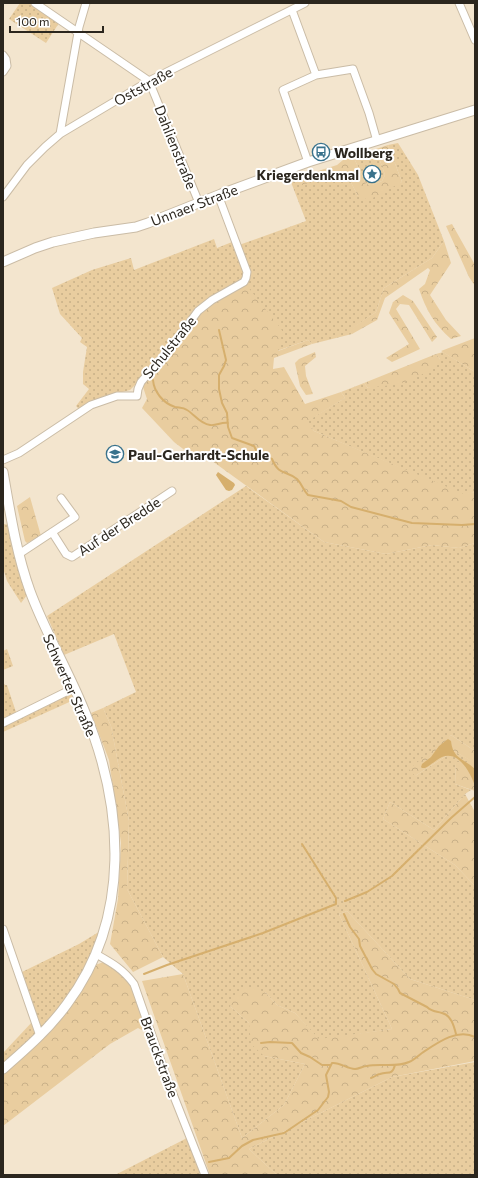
<svg xmlns="http://www.w3.org/2000/svg" width="478" height="1178" font-family="Commissioner,sans-serif">
	<style>
		.grass { fill: url(#grass-dots) }
		.forest { fill: url(#forest-crowns) }
		.water { fill: #d6af6d }
		.lines { fill: none; stroke-linecap: round; stroke-linejoin: round }
		.stream { stroke: #d6af6d; stroke-width: 2 }
		.street-casing { stroke: #cabca6; stroke-width: 9 }
		.secondary-casing { stroke: #cabca6; stroke-width: 11 }
		.street { stroke: #fff; stroke-width: 7 }
		.secondary { stroke: #fff; stroke-width: 9 }
		.labels { text-anchor: middle; dominant-baseline: central; stroke-width: 4; stroke-linejoin: round; paint-order: stroke }
		.street-label { font-size: 14px; fill: #2b261e; stroke: #fff }
		.poi-label { font-size: 14px; font-weight: bold; fill: #2b261e; stroke: #fff; text-anchor: start }
	</style>
	<defs>
		<pattern id="grass-dots" width="8" height="8" patternUnits="userSpaceOnUse"><rect width="8" height="8" fill="#e9cd9f"/><path d="M2 2h.1M6 6h.1" fill="none" stroke="#c8b088" stroke-width="1.8" stroke-linecap="round"/></pattern>
		<pattern id="forest-crowns" width="20" height="18" patternUnits="userSpaceOnUse"><rect width="20" height="18" fill="#e9cd9f"/><path d="M2 6a3 3 0 1 1 6 0M12 15a3 3 0 1 1 6 0" fill="none" stroke="#c8b088"/></pattern>
	</defs>
	<rect width="100%" height="100%" fill="#f3e5ce"/>
	<!-- grass -->
	<path class="grass" d="M20,3H35L61,20L46,43L9,19Z
		M398,143L418,175L444,241L432,258L384,288L376,312L350,330L352,334L312,344L308,340L277,351L167,348L139,381L130,390L103,397L79,409L76,406L89,389L83,384V372L87,347L80,342L82,338L60,314L52,288L92,270L131,258L134,270L214,239L217,248L232,242L239,245L306,221L289,177L299,175L302,184L345,171L358,196L402,182L388,145Z
		M376,149L385,175L382,181L372,185L366,184L353,156Z
		M443,352L475,372V492L464,495L314,431L307,421L345,398L341,392L364,383L368,388L440,359L436,354Z
		M246,486L324,542L386,554L432,545L459,548L475,543V751L451,735L415,776L454,751L474,762L456,763L455,784L471,790L465,794L434,830L390,802L383,819L455,865L475,886V1000L410,979L347,911L339,914L392,1029L319,1040L295,1013L277,1005L265,992L230,1006L249,1023L264,1056L305,1064L284,1105L242,1138L183,974L163,957L127,889L129,821L111,726L103,708L136,692L114,634L64,655L47,616Z
		M3,524L13,525L30,591L21,603L7,581L3,568Z
		M7,649L13,666L3,670V651Z
		M3,682L5,685H7L16,712L3,719Z
		M73,691L76,699L3,732V725Z
		M102,930L97,948L67,1002L40,1032L20,973L79,944Z
		M33,1021L38,1035L3,1067V1053Z
		M475,1062V1175H277L249,1149L392,1077Z
		M187,1138L201,1174L199,1175H115Z"/>
	<!-- forest -->
	<path class="forest" d="M388,145L402,182L369,200L358,196L345,171L302,185L299,177L337,165L343,160L353,156L366,184L372,185L382,181L385,175L376,149Z
		M452,224L475,265V286L469,277L446,226Z
		M444,241L451,263L430,295L446,320L461,336L451,339C434,324 426,310 419,289L425,284L430,270L428,268L385,298L377,320L352,334L349,330L376,312L384,288L432,258Z
		M236,281L244,282L282,330L278,351L308,340L312,344L274,358L273,369L284,367L305,404L341,392L345,398L308,421L314,431L464,494L475,492V543L459,548L432,545L386,554L324,542L208,458L191,455L174,442L142,408L147,399L143,387L144,383L198,304Z
		M403,295L413,301L437,337L432,342L409,305L400,304L396,309L420,349L392,362L386,358L409,344L389,313L393,302Z
		M475,338V372L441,351Z
		M315,352L316,357L305,366L306,376L313,394L306,395L300,386L295,363L299,359Z
		M436,354L440,359C435,370 409,382 397,384C388,386 378,386 368,388L364,383Z
		M30,497L41,536L27,543L25,541L17,506Z
		M103,708L111,726L129,821L127,889L163,957L133,972L110,944L118,899L121,843L109,760L91,713Z
		M451,735L475,751V791L455,784L456,762H473L454,751L415,776L409,769Z
		M465,794L475,812V886L455,865L383,819L390,802L434,830Z
		M347,911L410,979L475,1000V1061L392,1077L249,1149L277,1175H210L142,981L183,974L242,1138L284,1105L305,1064L264,1056L251,1044L249,1023L230,1006L244,986L265,992L277,1005L295,1013L319,1039L392,1029L339,914Z
		M104,962L115,968L129,979L149,1034L138,1028L110,1044L3,1126V1072L41,1037L95,965Z"/>
	<!-- water -->
	<path class="water" d="M218,472L234,483L235,485L232,490L229,491L226,490L216,475Z
		M448,739L451,741C453,759 463,758 475,769V786C471,774 459,750 442,757C436,760 431,765 425,768H422L421,767L422,764L431,757L439,746Z"/>
	<g class="lines">
		<!-- stream -->
		<path class="stream" d="M219,330L226,360L224,366L219,375V389L222,403L227,413L228,427L232,438L254,446L258,454L272,459C279,476 286,470 297,479C302,484 303,490 308,495L341,501L351,507L412,523L462,525L475,524
			M153,380C154,392 163,403 175,407C179,408 183,407 187,410C194,414 200,424 210,425C216,426 221,422 228,423
			M345,901L367,892L392,876L451,818L475,797
			M344,914L350,927L359,939L360,946L372,969L376,974L394,984L398,989L400,993L427,1007C432,1012 436,1011 442,1013C451,1015 454,1026 456,1034
			M144,974L167,965L263,933L336,904V898L302,844
			M261,1043L270,1042L292,1043L301,1053L310,1057L322,1065H330
			M371,1078C375,1077 377,1074 380,1074C388,1071 392,1076 395,1065
			M209,1162L229,1158L242,1146L253,1140L284,1133L318,1110L328,1097L329,1092L326,1075L332,1063C340,1062 347,1069 355,1069C359,1069 363,1066 367,1066C381,1063 395,1068 409,1062C414,1060 418,1056 422,1053C437,1043 457,1028 475,1037"/>
		<defs>
			<path id="street" d="M35,3L149,81L197,198L200,202
				M459,3L475,40
				M292,10L316,75
				M3,55L6,59L7,66L3,72
				M60,134L79,27L86,3
				M308,162L283,90L316,75L353,69L369,113L377,141
				M3,197L27,165L45,147L60,134L149,81L305,3
				M3,460L19,453L91,405L117,396H137L138,389L141,382L174,344L198,311L212,300L244,282L246,278L247,272L220,200
				M52,532L66,554L72,557L172,491
				M19,554L75,517L61,498
				M3,723L74,688
				M3,929L40,1036
				M96,954C112,963 123,969 134,984L169,1084L205,1175"/>
			<path id="secondary" d="M3,262L35,248L53,242L94,233L136,227L148,223L221,194L308,162L475,110
				M3,472C10,512 16,552 30,591C45,632 68,670 84,710C124,806 132,917 67,1004C49,1029 26,1049 3,1069"/>
		</defs>
		<!-- street casing -->
		<use href="#street" class="street-casing"/>
		<!-- secondary casing -->
		<use href="#secondary" class="secondary-casing"/>
		<!-- street -->
		<use href="#street" class="street"/>
		<!-- secondary -->
		<use href="#secondary" class="secondary"/>
	</g>
	<!-- icons -->
	<defs>
		<symbol id="bus-ring" viewBox="-11 -11 22 22"><circle r="9.5" fill="#fff" stroke="#39728c" stroke-width="1.5"/><path d="M-5-6H5V4H4V6H2V4H-2V6H-4V4H-5ZM-3.5-4V0h7V-4ZM-3.5 1.2v1.5H-2V1.2ZM2 1.2v1.5H3.5V1.2Z" fill="#39728c"/></symbol>
		<symbol id="sight-ring" viewBox="-11 -11 22 22"><circle r="9.5" fill="#fff" stroke="#39728c" stroke-width="1.5"/><path d="M0-6L1.8-2.2L6-1.7L2.9 1.2L3.7 5.4L0 3.3L-3.7 5.4L-2.9 1.2L-6-1.7L-1.8-2.2Z" fill="#39728c"/></symbol>
		<symbol id="school-ring" viewBox="-11 -11 22 22"><circle r="9.5" fill="#fff" stroke="#39728c" stroke-width="1.5"/><path d="M0-5L7-2L0 1L-7-2ZM-4 1L0 2.5L4 1V4Q0 6-4 4Z" fill="#39728c"/></symbol>
	</defs>
	<g fill-rule="evenodd">
		<use href="#bus-ring" x="311" y="142" width="20" height="20"/>
		<use href="#sight-ring" x="362" y="164" width="20" height="20"/>
		<use href="#school-ring" x="105" y="444" width="20" height="20"/>
	</g>
	<g class="labels">
		<!-- street labels -->
		<g class="street-label">
			<text transform="translate(143 86) rotate(-29)">Oststraße</text>
			<text transform="translate(176 147) rotate(68)">Dahlienstraße</text>
			<text transform="translate(194 205) rotate(-21)">Unnaer Straße</text>
			<text transform="translate(169 347) rotate(-51)">Schulstraße</text>
			<text transform="translate(119 526) rotate(-33)">Auf der Bredde</text>
			<text transform="translate(70 685) rotate(66)">Schwerter Straße</text>
			<text transform="translate(160 1057) rotate(70)">Brauckstraße</text>
		</g>
		<!-- poi labels -->
		<g class="poi-label">
			<text x="334" y="152">Wollberg</text>
			<text x="359" y="174" text-anchor="end">Kriegerdenkmal</text>
			<text x="128" y="454">Paul-Gerhardt-Schule</text>
		</g>
	</g>
	<!-- border -->
	<rect width="478" height="1178" fill="none" stroke="#2b261e" stroke-width="8"/>
	<!-- scale -->
	<path d="M10 26v6h93v-6" fill="none" stroke="#2b261e" stroke-width="2"/>
	<text x="16" y="26" font-size="12" fill="#2b261e" stroke="#ffffff" stroke-width="3" paint-order="stroke">100 m</text>
</svg>
